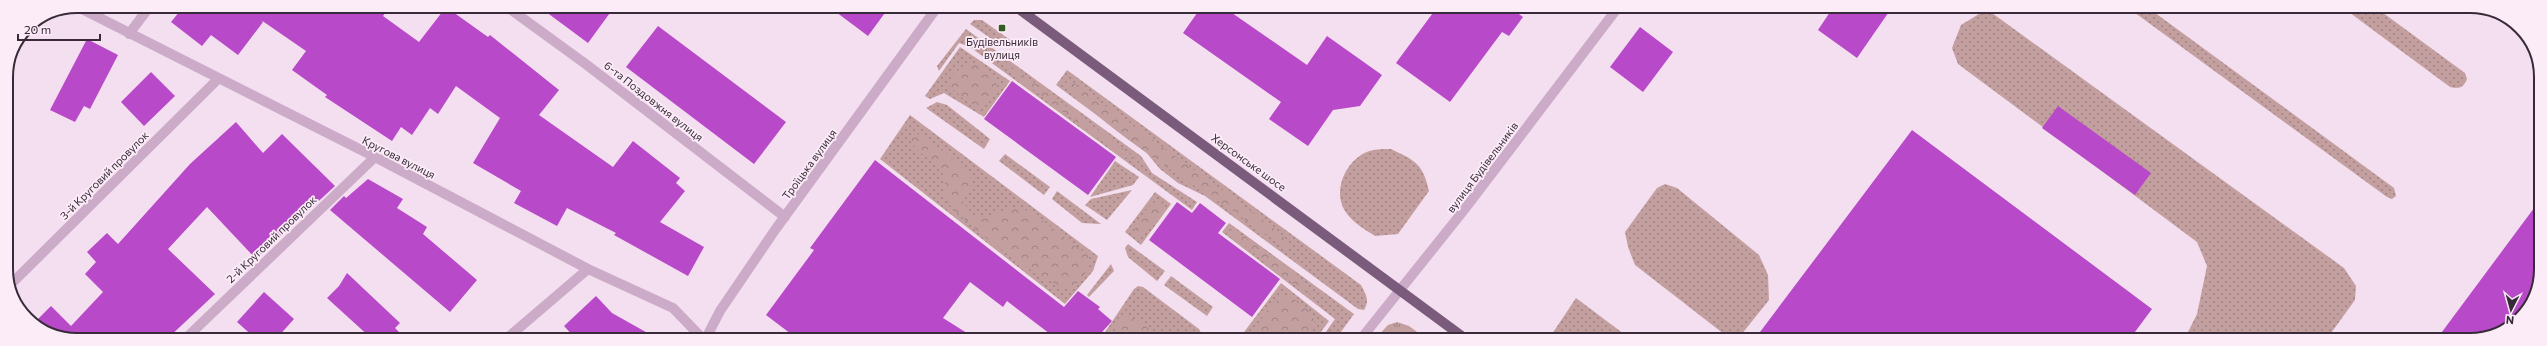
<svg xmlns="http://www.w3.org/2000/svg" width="2547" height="346" font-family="Commissioner,sans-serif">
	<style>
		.grass { fill: url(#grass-dots) }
		.forest { fill: url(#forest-crowns) }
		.park { fill: url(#park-tufts) }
		.building { fill: #b849c8 }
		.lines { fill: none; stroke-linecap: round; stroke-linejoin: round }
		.minor { stroke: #ccabc9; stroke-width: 10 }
		.major { stroke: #7b5b7c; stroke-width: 10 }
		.poi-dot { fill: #315d1e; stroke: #fbecf8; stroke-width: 1.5 }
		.labels { text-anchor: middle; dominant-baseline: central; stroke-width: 3.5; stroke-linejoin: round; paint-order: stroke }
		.poi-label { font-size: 11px; fill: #392a3a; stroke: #fbecf8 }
		.street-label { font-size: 11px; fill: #392a3a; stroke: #fbecf8 }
		.rim { fill: none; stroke: #392a3a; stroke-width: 2 }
	</style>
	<defs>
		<pattern id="grass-dots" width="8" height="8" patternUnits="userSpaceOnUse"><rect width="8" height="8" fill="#c39fa0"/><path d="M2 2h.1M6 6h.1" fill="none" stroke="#9f8283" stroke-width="1.8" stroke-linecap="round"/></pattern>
		<pattern id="forest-crowns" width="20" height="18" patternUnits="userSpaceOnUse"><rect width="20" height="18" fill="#c39fa0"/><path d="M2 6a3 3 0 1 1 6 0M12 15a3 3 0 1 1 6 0" fill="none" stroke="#9f8283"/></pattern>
		<pattern id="park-tufts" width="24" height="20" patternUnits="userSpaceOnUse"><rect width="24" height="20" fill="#c39fa0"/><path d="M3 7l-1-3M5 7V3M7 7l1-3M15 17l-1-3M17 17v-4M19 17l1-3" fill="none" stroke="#9f8283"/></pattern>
	</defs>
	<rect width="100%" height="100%" fill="#f4dff0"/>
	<!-- grass -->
	<path class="grass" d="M2127,7H2147L2394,188L2396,196L2392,199L2387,197Z
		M2342,7H2375L2465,73L2467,79C2463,88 2459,89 2450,87Z
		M1992,13L2344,268L2356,286L2355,300L2326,340H2184L2197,314L2207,266L2197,242L1958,64L1952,48L1961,25L1979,14Z
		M974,20H982L1013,42H996L970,24Z
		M966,29L1141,156L1152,173L1197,202L1192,210L970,47L959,43L939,71L937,66Z
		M960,47L1010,81L984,117L944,93L930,99L925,96Z
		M1067,70L1361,285C1366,295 1370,300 1364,310L1358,309L1205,196L1178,183L1160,169L1145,151L1056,85Z
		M937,102L947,105L990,139L984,149L926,108Z
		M910,115L1098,256L1093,271L1065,304L880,159Z
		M1391,149C1416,161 1423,164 1429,191L1398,234L1375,236C1364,229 1352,222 1345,211C1333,192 1344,166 1361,155C1370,149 1381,149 1391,149Z
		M1005,154L1050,187L1044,195L999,161Z
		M1115,161L1139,177L1133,185L1090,197Z
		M1665,184L1677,188L1759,255L1768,275L1769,300L1741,335L1733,337L1724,334L1635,265L1628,247L1625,232L1657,188Z
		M1132,190L1107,220L1085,205L1091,199Z
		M1057,191L1101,224L1082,223L1052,199Z
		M1155,192L1171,204L1141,245L1125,232Z
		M1229,223L1354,314L1335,340H1320L1335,319L1222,232Z
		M1128,244L1165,271L1157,281L1128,257L1125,248Z
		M1111,264L1114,271L1089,297L1087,295Z
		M1171,276L1213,307L1207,316L1164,285Z
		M1281,283L1329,321L1315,340H1246L1241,336Z
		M1138,286L1143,287L1199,329L1205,340H1109L1103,335L1134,289Z
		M1576,298L1632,340H1548Z"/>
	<!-- forest -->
	<path class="forest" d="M987,51L999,57L1116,143L1138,161L1136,164L1110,147L1031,88Z
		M967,63C995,63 1012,96 978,107L965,100L948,85L952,75Z
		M1070,80L1270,225L1290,243V248L1283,246C1211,194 1132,150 1067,89L1064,84Z
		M916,133C928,139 971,169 972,182C972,189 963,193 962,201L974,216L988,217L1018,206L1035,215L1088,255L1091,262L1084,276L1072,289C1048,289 955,218 942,195C955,166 920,159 911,142L913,134Z
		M1159,200L1164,202C1167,213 1147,234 1137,237L1134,234C1136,223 1148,203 1159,200Z
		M1230,230C1247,235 1310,282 1317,297C1307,297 1229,236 1230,230Z
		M1288,296C1301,302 1315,312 1315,327L1301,340H1259C1250,327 1271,306 1279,298Z
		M1125,315L1137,320L1165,340H1120L1115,328Z"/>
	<!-- park -->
	<path class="park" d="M1397,322L1409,326L1428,340H1374L1388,325Z"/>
	<!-- building -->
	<path class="building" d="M184,6H391L383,16L419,42L446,7L488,37L490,35L559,90L539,115L613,167L633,141L680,178L676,183L685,191L660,222L704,247L688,276L614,235L616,233L567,208L557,226L514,203L521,191L473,163L500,118L456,86L438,114L430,108L412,135L401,127L392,141L325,97L327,95L292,70L306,51L261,20L263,22L238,55L211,35L202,46L171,22Z
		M538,6H615L588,43Z
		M828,6H890L868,36Z
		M1202,6H1222L1307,65L1327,36L1382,75L1360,106L1333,110L1308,146L1269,119L1281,102L1183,33Z
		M1438,6H1508L1523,17L1509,36L1502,32L1450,102L1396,63Z
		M1834,6H1893L1857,58L1818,30Z
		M658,26L786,122L754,164L626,67Z
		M1640,27L1673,52L1643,92L1610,67Z
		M87,39L118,55L90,109L84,106L75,122L50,110Z
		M151,72L175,96L144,126L121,102Z
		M1012,81L1116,157L1088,195L984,119Z
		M2058,106L2151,173L2135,195L2042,128Z
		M236,122L263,153L282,134L335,186L256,259L207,207L168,249L215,294L167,339H68L33,324L51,306L71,326L103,292L85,274L96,262L87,252L107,233L118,244L190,164Z
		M1912,130L2152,309L2129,340H1754Z
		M875,160L1064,307L1078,291L1100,307L1098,309L1112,321L1095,340H1058L1007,301L1003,307L970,282L943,318L978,340H799L766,315L814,250L810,248Z
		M368,179L403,199L397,208L427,227L423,234L477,280L450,312L330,210L344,196L346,198Z
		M2540,200V278L2517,322L2470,340H2436Z
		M1177,202L1192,213L1200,203L1226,223L1218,233L1280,279L1252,317L1149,240Z
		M347,273L400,323L395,328L407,340L372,339L327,298L339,286Z
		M264,292L294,319L276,339H256L237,322Z
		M596,296L612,313L660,340H577L564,326Z"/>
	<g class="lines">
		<!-- minor -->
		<path class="minor" d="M76,6L375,157L588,269L673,308L704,340
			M506,6L587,65L785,217
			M129,34L150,6
			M8,287L218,79
			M185,339L375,157
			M505,340L588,269
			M705,340L720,311L775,230L938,6
			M1360,340L1464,210L1619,6"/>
		<!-- major -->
		<path class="major" d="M1015,6L1467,340"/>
	</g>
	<!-- markers -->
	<rect class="poi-dot" x="998" y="24" width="8" height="8" rx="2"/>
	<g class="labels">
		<!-- poi labels -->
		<g class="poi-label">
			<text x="1002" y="41">Будівельників<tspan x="1002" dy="13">вулиця</tspan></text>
		</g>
		<!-- street labels -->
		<g class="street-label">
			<text transform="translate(654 101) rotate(38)">6-та Поздовжня вулиця</text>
			<text transform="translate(399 157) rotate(27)">Кругова вулиця</text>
			<text transform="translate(1249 162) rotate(36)">Херсонське шосе</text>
			<text transform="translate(809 164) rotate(-54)">Троїцька вулиця</text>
			<text transform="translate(1482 167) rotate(-53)">вулиця Будівельників</text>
			<text transform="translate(104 175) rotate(-45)">3-й Круговий провулок</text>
			<text transform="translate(271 239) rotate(-44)">2-й Круговий провулок</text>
		</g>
	</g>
	<!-- crop -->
	<path d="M0 0H2547V346H0ZM77 13H2470A64 64 0 0 1 2534 77V269A64 64 0 0 1 2470 333H77A64 64 0 0 1 13 269V77A64 64 0 0 1 77 13Z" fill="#fbecf8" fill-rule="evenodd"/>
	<path class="rim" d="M77 13H2470A64 64 0 0 1 2534 77V269A64 64 0 0 1 2470 333H77A64 64 0 0 1 13 269V77A64 64 0 0 1 77 13Z"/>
	<!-- north arrow -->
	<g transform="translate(2511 310) rotate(186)" stroke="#fbecf8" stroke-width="3" paint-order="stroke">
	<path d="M0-3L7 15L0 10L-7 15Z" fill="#392a3a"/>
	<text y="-6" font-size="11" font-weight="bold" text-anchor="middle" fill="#392a3a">N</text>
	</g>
	<!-- scale -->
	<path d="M18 34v6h82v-6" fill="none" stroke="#392a3a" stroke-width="2"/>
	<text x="24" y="34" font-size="12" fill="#392a3a" stroke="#fbecf8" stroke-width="3" paint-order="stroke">20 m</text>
</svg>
